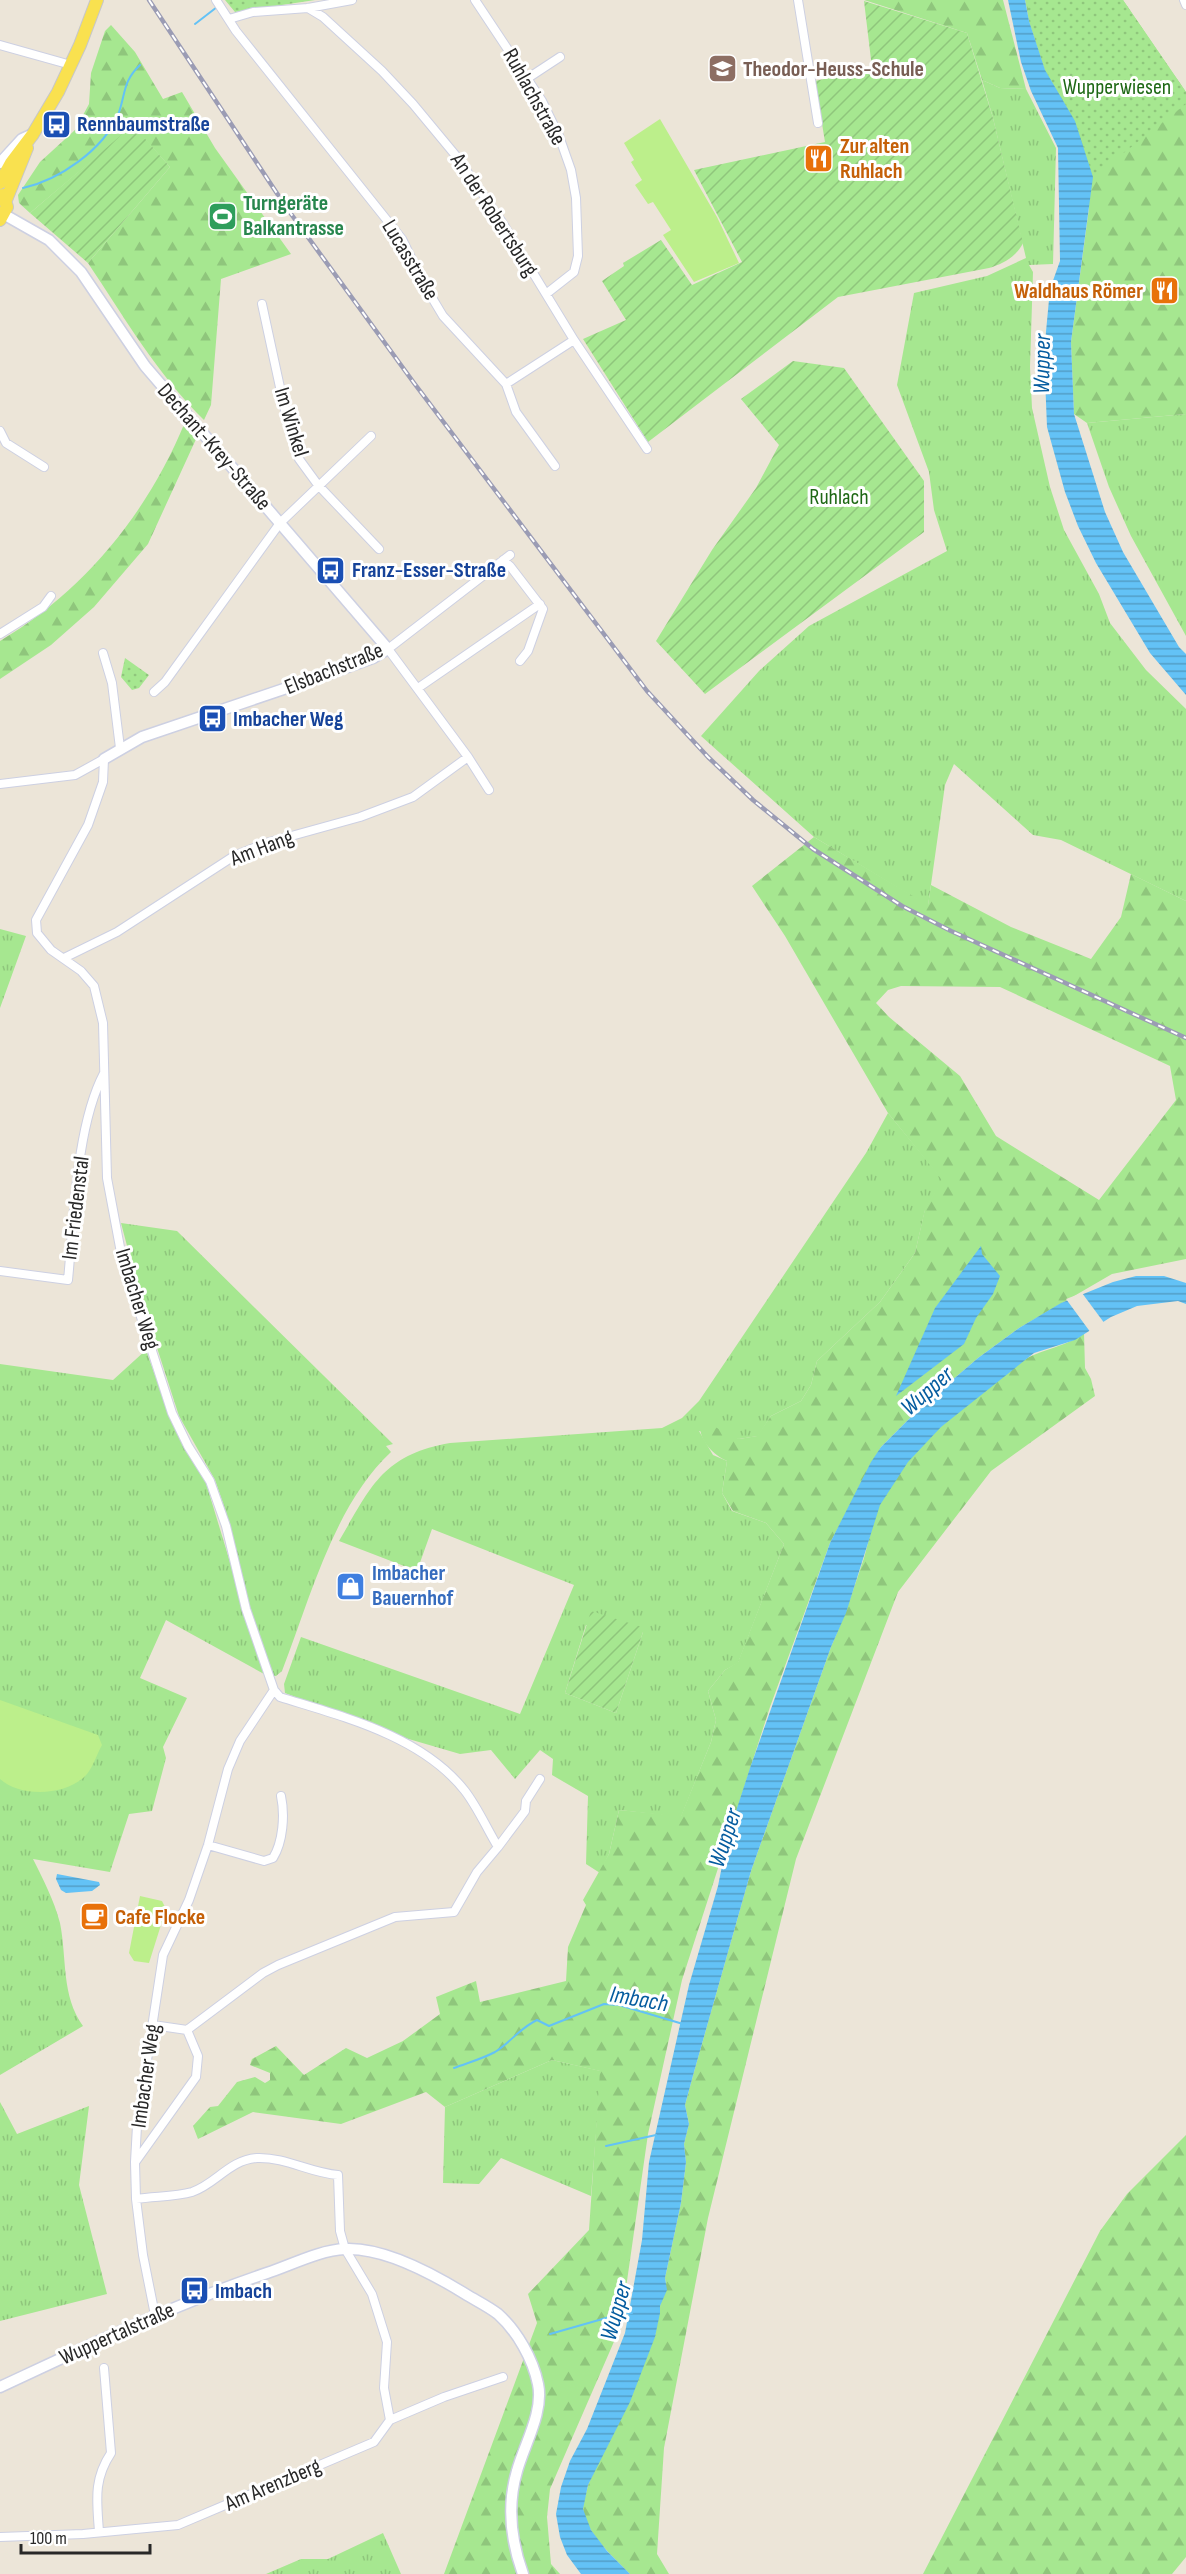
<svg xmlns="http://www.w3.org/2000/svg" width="1186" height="2574" font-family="'Sofia Sans Condensed',sans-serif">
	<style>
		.grass { fill: url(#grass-tufts); fill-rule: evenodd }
		.forest { fill: url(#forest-firs); fill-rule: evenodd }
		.park { fill: url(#park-dots) }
		.garden { fill: url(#garden-furrows) }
		.pitch { fill: #bcef8b }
		.water { fill: url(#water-rules) }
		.pier { fill: #ece5d8 }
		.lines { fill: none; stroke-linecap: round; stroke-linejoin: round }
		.stream { stroke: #63c2f6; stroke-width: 2 }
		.street-casing { stroke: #cdd0e2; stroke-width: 10 }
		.secondary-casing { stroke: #cdd0e2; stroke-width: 13 }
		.primary-casing { stroke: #c7c7c7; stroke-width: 14 }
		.street { stroke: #fff; stroke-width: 8 }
		.secondary { stroke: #fff; stroke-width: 10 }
		.primary { stroke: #f9e14f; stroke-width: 12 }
		.rail-casing { stroke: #9b9cb4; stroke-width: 4.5 }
		.rail { stroke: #fff; stroke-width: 2; stroke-dasharray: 7; stroke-linecap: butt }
		.labels { text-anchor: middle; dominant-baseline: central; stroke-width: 6; stroke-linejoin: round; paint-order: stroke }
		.education-label { font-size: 22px; font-weight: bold; fill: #785e54; stroke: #fff; text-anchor: start }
		.park-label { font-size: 22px; fill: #1e6815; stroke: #fff }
		.street-label { font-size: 22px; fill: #282828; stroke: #fff }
		.transit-label { font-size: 22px; font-weight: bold; fill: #164399; stroke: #fff; text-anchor: start }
		.food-label { font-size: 22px; font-weight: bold; fill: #c56008; stroke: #fff; text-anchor: start }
		.leisure-label { font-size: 22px; font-weight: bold; fill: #27864d; stroke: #fff; text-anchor: start }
		.shop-label { font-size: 22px; font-weight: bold; fill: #366cbe; stroke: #fff; text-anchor: start }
		.water-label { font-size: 24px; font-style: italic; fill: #055c9f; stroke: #fff }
	</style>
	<defs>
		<pattern id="grass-tufts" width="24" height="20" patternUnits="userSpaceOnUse" patternTransform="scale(1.5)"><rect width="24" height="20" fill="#a6e790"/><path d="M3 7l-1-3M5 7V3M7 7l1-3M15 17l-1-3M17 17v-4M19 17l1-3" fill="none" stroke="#8fc67c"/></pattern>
		<pattern id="forest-firs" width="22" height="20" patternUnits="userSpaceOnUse" patternTransform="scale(1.5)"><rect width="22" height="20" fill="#a6e790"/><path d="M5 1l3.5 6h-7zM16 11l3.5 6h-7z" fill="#8fc67c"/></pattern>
		<pattern id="park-dots" width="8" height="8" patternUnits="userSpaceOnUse" patternTransform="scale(1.5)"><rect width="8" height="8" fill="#a6e790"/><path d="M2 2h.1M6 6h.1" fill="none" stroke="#8fc67c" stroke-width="1.8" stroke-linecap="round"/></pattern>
		<pattern id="garden-furrows" width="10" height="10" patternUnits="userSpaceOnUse" patternTransform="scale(1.5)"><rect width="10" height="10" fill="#a6e790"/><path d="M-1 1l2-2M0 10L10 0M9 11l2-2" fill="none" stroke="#8fc67c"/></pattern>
		<pattern id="water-rules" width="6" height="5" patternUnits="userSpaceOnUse" patternTransform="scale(1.5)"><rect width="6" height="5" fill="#63c2f6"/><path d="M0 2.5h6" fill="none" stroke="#529ec7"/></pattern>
	</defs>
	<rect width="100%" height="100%" fill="#ece5d8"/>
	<!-- grass -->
	<path class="grass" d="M982,80L1000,88L1026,89L1056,148L1053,264L1029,265L1033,272L1030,367L1032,408L1050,487L1064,530L1099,594L1110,623L1146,670L1186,709V901L1061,840L1033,835L954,764L945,785L928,906L814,837L701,736L759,671L809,626L947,551L934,510L929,472L897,385L914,293L987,276L1026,258L993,118Z
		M1186,414V636L1131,536L1109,487L1087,423Z
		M0,929L26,936L0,1008Z
		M888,1113L943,1180L925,1210L915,1253L880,1302L817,1361L811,1385L801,1401L771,1416L758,1436L739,1439L699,1431L713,1455L727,1461L722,1493L732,1511L766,1523L784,1544L738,1663L725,1670L708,1691L716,1720L711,1742L681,1817L619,1810L609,1854L600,1873L586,1864L588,1796L552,1775L553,1759L540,1750L515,1779L491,1750L460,1754L395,1735L285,1693L284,1684L301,1637L520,1714L574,1585L432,1529L417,1571L339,1541C371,1487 382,1455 450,1443L662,1428L682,1418L699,1401L866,1153ZM586,1625L643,1632L616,1713L565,1693Z
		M121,1223L177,1231L393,1444L386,1446L391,1452C334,1505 310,1599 282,1671L276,1676H272L247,1600L226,1512L215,1480L179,1416L140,1295Z
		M146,1350L172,1423L206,1483L264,1674L166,1620L140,1678L187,1698L163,1747L166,1758L152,1811L129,1814L110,1872L33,1859C43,1879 54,1900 60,1923C67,1957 61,1996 83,2026L0,2075V1364L113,1380Z
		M552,2060L601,2071L591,2196L501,2158L479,2184L443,2183L445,2107Z
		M0,2102L17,2134L89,2106L79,2185L107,2294L0,2321Z
		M383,2533L401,2574H266L301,2559H328Z"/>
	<!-- forest -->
	<path class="forest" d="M864,0H1003L1026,89L1000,88L982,80L967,33Z
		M1025,0H1123L1186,92V414L1087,423L1074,414L1071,342L1089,208L1029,21Z
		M111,25L135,52L163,99L182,92L215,148L291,254L221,279L211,405L204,420C157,374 124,317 88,263L170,167L133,126L30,213L19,203L18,195L40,162L75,130L89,104L91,73L105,31Z
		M185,422L197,437L148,544L94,607L51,645L0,679V641C84,591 148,513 185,422Z
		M814,837L928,905L931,885L1011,927L1091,959L1121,917L1131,874L1186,901V1259L1112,1274L1019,1328L978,1358L922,1406L881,1447L830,1543L770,1707L682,1980L648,2134L625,2295L616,2337L550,2489L547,2517L551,2564L560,2574H444L537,2323L528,2294L589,2230L600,2071L552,2060L445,2107L426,2092L341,2124L253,2112L198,2139L193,2126L210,2107L218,2106L237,2082L255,2077L265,2083L270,2080V2073L250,2065L252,2059L276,2046L304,2075L346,2048L367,2058L403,2041L440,2014L436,1997L476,1981L480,2002L566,1981L568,1947L586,1905L583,1900L609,1854L619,1810L681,1816L711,1742L716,1720L708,1691L725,1670L738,1662L784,1544L766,1523L733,1511L722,1493L727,1461C714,1455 700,1442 700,1426L705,1422L739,1439L757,1436L771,1416L801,1401L811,1385L817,1361L880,1302L915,1253L925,1209L942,1180L888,1113L785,936L752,886ZM901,986L1000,987L1170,1066L1176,1100L1099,1200L996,1136L960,1076L889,1017L876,1003L888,990Z
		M1084,1333L1085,1368L1091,1379L1095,1396L991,1471L898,1592L796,1859L708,2218L664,2448L657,2554L669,2574H630C615,2559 584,2531 583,2508C583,2501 587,2492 588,2485L655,2336C657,2326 658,2317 660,2307C661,2294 668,2293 665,2278L681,2203L686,2162L684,2144L689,2124L685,2105L694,2072L751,1871L831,1647C844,1618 854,1588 864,1558C869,1540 873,1522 879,1505C903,1449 969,1403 1015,1366C1036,1349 1063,1349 1084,1333Z
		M1186,2135V2557L1172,2574H923L1100,2231L1127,2194Z"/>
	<!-- park -->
	<path class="park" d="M225,0H315L235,12Z
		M1027,0H1123L1186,92V104L1093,177L1075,121L1045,70L1029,21Z
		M125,658L149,675L139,688L132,690L121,677Z"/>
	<!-- garden -->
	<path class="garden" d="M864,1L967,33L993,118L1023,243C1017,256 1003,264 989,268L838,297L648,442L583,339L626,320L602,281L624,266L623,263L661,240L692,285L742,262L694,170L825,142L815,81L872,68Z
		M133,125L170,167L88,263L30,213Z
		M793,361L844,368L924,481V532L705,694L656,641L712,550L756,488L779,445L741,399Z
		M591,1611L642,1627L643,1632L616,1713L565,1693Z"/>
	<!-- pitch -->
	<path class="pitch" d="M660,119L717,217L739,263L694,282L663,235L671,230L653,202L648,204L635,185L642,180L631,162L634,160L624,143Z
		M0,1700L98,1735L102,1745C97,1754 93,1767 87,1774C68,1796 21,1798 0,1779Z
		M140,1896L162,1901L166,1909L149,1963L134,1961L129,1953Z"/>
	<!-- water -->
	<path class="water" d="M1008,0H1025L1029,21L1045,70L1075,121L1093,177L1071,342L1074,414L1105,512L1123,552L1179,647L1186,654V695L1150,653L1096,563L1078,526L1065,492L1047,427L1044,353L1050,289L1060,261L1058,148L1031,91L1021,62Z
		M981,1246L982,1254L1000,1276L993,1294L976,1318L964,1344L896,1396L935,1308Z
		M1136,1276H1164L1186,1283V1304L1178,1301L1137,1306L1111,1317L1075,1340L1034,1353L941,1427L908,1462L880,1505L846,1613L831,1647L751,1871L694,2072L685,2105L689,2124L684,2144L686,2162L681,2203L665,2278L667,2290L660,2306V2313L655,2337L630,2402L588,2485L583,2509L591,2530L607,2551L630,2574H581L567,2555L560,2537L556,2514L561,2487L570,2461L587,2429L625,2333L642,2240L649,2162L689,1985L718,1886L728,1836L750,1768L830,1543L871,1462L881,1447L922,1406L978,1358L1019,1328L1061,1303L1113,1282Z
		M57,1874L99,1882L100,1885L92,1891L66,1893L61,1890L56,1879Z"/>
	<!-- pier -->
	<path class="pier" d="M1082,1293L1105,1324L1091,1333L1066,1299Z"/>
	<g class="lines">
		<!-- stream -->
		<path class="stream" d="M195,24L217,7
			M23,188C59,180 103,150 118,115C126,94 122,82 140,65
			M454,2068C467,2063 482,2059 495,2052C511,2042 520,2028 537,2020L549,2026L604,2004L619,2005L683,2024
			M606,2146L656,2135
			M550,2334L620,2314L632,2313"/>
		<defs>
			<path id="street" d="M216,0L236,31L402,239L425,286L443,316L506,384L516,412L555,466
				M475,0L542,101L559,136L571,170L576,198L578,256L574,272L546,294
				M798,0L818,123
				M1184,0L1186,5
				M308,8L323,17L382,71L413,104L457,157L502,222L574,340L647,449
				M229,19L253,12L308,8L352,0
				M0,45L71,65
				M528,78L560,57
				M262,304L289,429L299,459L318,485L379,549
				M506,384L574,340
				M0,431L6,443L44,467
				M503,560L510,566L543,609L528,651L520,661
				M0,634L43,607L51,596
				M103,653L112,683L120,748
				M418,688L540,604
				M154,692L165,682L280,523L371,436
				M104,759L103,782L88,825L36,920L37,933L51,950L81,971L94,986L103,1023L107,1178L122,1258L172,1413L188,1446L210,1481L226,1526L246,1609L274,1690L280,1697C344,1717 422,1736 465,1791C478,1808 487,1829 498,1847L477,1872L454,1912L395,1917L278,1965L263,1973L187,2030L153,2025
				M0,784L75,775L104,759
				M489,790L468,757L388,649L510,555
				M64,958L117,932L234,856L266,843L360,817L413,797L468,757
				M0,1271L68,1280C74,1219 76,1126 104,1073
				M208,1845L264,1861L273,1858C283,1842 285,1815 281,1796
				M498,1847L525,1811L526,1801L540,1779
				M136,2161L196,2077L198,2056L187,2030
				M136,2199C154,2196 175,2197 192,2192C216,2184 229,2160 257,2158C286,2157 310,2173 338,2175L340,2231L345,2249L372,2294L387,2342L384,2388L390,2420
				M155,2315L143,2255L136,2199L135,2162L137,2126L163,1955L189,1900L208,1845L228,1769L240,1741L274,1690
				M99,2532C97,2501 93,2480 111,2453L104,2368
				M0,2537L83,2534L178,2525L374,2442L390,2420L444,2397L503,2377"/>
			<path id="secondary" d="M0,163L22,139L33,134
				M5,215L49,240L81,272L145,366L388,649L373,658L331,673L142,737L104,759
				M0,2387C88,2346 175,2304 267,2273C291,2265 320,2250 345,2249C384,2247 435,2275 467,2295C477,2301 489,2307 498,2314C517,2331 533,2359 538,2384C544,2412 524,2445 517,2471C507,2505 511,2541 523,2574"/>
			<path id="primary" d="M0,183L11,163L33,134L58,92L80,45L97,0
				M6,200L27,148
				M0,220L7,207L3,195"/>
		</defs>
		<!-- street casing -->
		<use href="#street" class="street-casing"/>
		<!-- secondary casing -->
		<use href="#secondary" class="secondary-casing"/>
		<!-- primary casing -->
		<use href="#primary" class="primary-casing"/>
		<!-- street -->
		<use href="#street" class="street"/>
		<!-- secondary -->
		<use href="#secondary" class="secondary"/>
		<!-- primary -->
		<use href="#primary" class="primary"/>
		<defs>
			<path id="rail" d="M149,0L286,207L414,383L647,691L708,757L753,800L813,849L902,906L951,931L1186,1038"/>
		</defs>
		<!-- rail casing -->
		<use href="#rail" class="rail-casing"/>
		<!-- rail -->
		<use href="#rail" class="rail"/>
	</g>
	<!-- icons -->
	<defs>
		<symbol id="school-square" viewBox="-11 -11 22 22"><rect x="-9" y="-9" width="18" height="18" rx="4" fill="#8d6e63" stroke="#fff"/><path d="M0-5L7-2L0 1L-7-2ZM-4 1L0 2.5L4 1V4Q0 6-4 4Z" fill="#fff"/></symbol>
		<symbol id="bus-square" viewBox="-11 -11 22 22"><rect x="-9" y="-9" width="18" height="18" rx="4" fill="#1a4fb4" stroke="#fff"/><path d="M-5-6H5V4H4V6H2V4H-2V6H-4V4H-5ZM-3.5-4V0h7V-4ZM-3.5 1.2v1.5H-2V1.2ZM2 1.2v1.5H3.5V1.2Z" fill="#fff"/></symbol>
		<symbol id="restaurant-square" viewBox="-11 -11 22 22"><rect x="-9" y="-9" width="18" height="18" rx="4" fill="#e8710a" stroke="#fff"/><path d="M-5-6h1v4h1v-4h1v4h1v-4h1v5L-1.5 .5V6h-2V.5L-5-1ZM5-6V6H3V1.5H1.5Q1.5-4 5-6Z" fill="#fff"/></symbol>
		<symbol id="stadium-square" viewBox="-11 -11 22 22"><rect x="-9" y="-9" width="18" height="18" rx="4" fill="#2e9e5b" stroke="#fff"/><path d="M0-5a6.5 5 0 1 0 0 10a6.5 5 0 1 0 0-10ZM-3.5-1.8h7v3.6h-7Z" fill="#fff"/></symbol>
		<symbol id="shop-square" viewBox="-11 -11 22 22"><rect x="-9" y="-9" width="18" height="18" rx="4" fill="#3f7fe0" stroke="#fff"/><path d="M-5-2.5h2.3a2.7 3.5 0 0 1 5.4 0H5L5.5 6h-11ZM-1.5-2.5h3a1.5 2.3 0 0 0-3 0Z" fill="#fff"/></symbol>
		<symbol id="cafe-square" viewBox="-11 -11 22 22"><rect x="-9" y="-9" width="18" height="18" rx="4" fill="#e8710a" stroke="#fff"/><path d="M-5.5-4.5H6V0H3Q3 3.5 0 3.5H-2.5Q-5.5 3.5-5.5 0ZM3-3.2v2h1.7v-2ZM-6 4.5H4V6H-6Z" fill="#fff"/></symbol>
	</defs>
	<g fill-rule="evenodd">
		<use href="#school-square" x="706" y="52" width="33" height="33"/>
		<use href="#bus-square" x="40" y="108" width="33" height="33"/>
		<use href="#restaurant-square" x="802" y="142" width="33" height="33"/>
		<use href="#stadium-square" x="206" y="200" width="33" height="33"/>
		<use href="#restaurant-square" x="1148" y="274" width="33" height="33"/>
		<use href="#bus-square" x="314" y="554" width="33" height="33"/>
		<use href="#bus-square" x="196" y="702" width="33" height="33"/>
		<use href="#shop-square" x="334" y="1570" width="33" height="33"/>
		<use href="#cafe-square" x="78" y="1900" width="33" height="33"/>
		<use href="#bus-square" x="178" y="2274" width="33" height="33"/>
	</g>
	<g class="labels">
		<!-- education labels -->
		<g class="education-label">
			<text x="743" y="69">Theodor-Heuss-Schule</text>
		</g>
		<!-- park labels -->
		<g class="park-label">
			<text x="1117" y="87">Wupperwiesen</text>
			<text x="839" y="497">Ruhlach</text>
		</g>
		<!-- street labels -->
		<g class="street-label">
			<text transform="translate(534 97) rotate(61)">Ruhlachstraße</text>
			<text transform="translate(494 215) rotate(57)">An der Robertsburg</text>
			<text transform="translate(410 260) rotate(59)">Lucasstraße</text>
			<text transform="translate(291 422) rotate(73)">Im Winkel</text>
			<text transform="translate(214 447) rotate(49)">Dechant-Krey-Straße</text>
			<text transform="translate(334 669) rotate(-22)">Elsbachstraße</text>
			<text transform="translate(262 848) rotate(-21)">Am Hang</text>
			<text transform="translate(76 1208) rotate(-83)">Im Friedenstal</text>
			<text transform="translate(137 1299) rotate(73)">Imbacher Weg</text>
			<text transform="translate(146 2076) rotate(-82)">Imbacher Weg</text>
			<text transform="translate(117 2334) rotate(-24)">Wuppertalstraße</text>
			<text transform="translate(273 2485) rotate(-23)">Am Arenzberg</text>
		</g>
		<!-- transit labels -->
		<g class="transit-label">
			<text x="77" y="124">Rennbaumstraße</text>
			<text x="352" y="570">Franz-Esser-Straße</text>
			<text x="233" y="719">Imbacher Weg</text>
			<text x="215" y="2291">Imbach</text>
		</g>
		<!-- food labels -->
		<g class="food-label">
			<text x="840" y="146">Zur alten<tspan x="840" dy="25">Ruhlach</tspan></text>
			<text x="1143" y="291" text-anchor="end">Waldhaus Römer</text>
			<text x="115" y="1917">Cafe Flocke</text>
		</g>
		<!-- leisure labels -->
		<g class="leisure-label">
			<text x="243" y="203">Turngeräte<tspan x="243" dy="25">Balkantrasse</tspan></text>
		</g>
		<!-- shop labels -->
		<g class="shop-label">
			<text x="372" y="1573">Imbacher<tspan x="372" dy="25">Bauernhof</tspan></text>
		</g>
		<!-- water labels -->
		<g class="water-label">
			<text transform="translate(1042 364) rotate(-89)">Wupper</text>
			<text transform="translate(927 1391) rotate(-41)">Wupper</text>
			<text transform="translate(725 1838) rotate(-72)">Wupper</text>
			<text transform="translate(639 1999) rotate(10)">Imbach</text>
			<text transform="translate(616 2311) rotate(-74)">Wupper</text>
		</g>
	</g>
	<!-- scale -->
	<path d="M21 2544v9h129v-9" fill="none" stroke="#282828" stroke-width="3"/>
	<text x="30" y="2544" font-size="18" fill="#282828" stroke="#ffffff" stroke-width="4.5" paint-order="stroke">100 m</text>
</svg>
